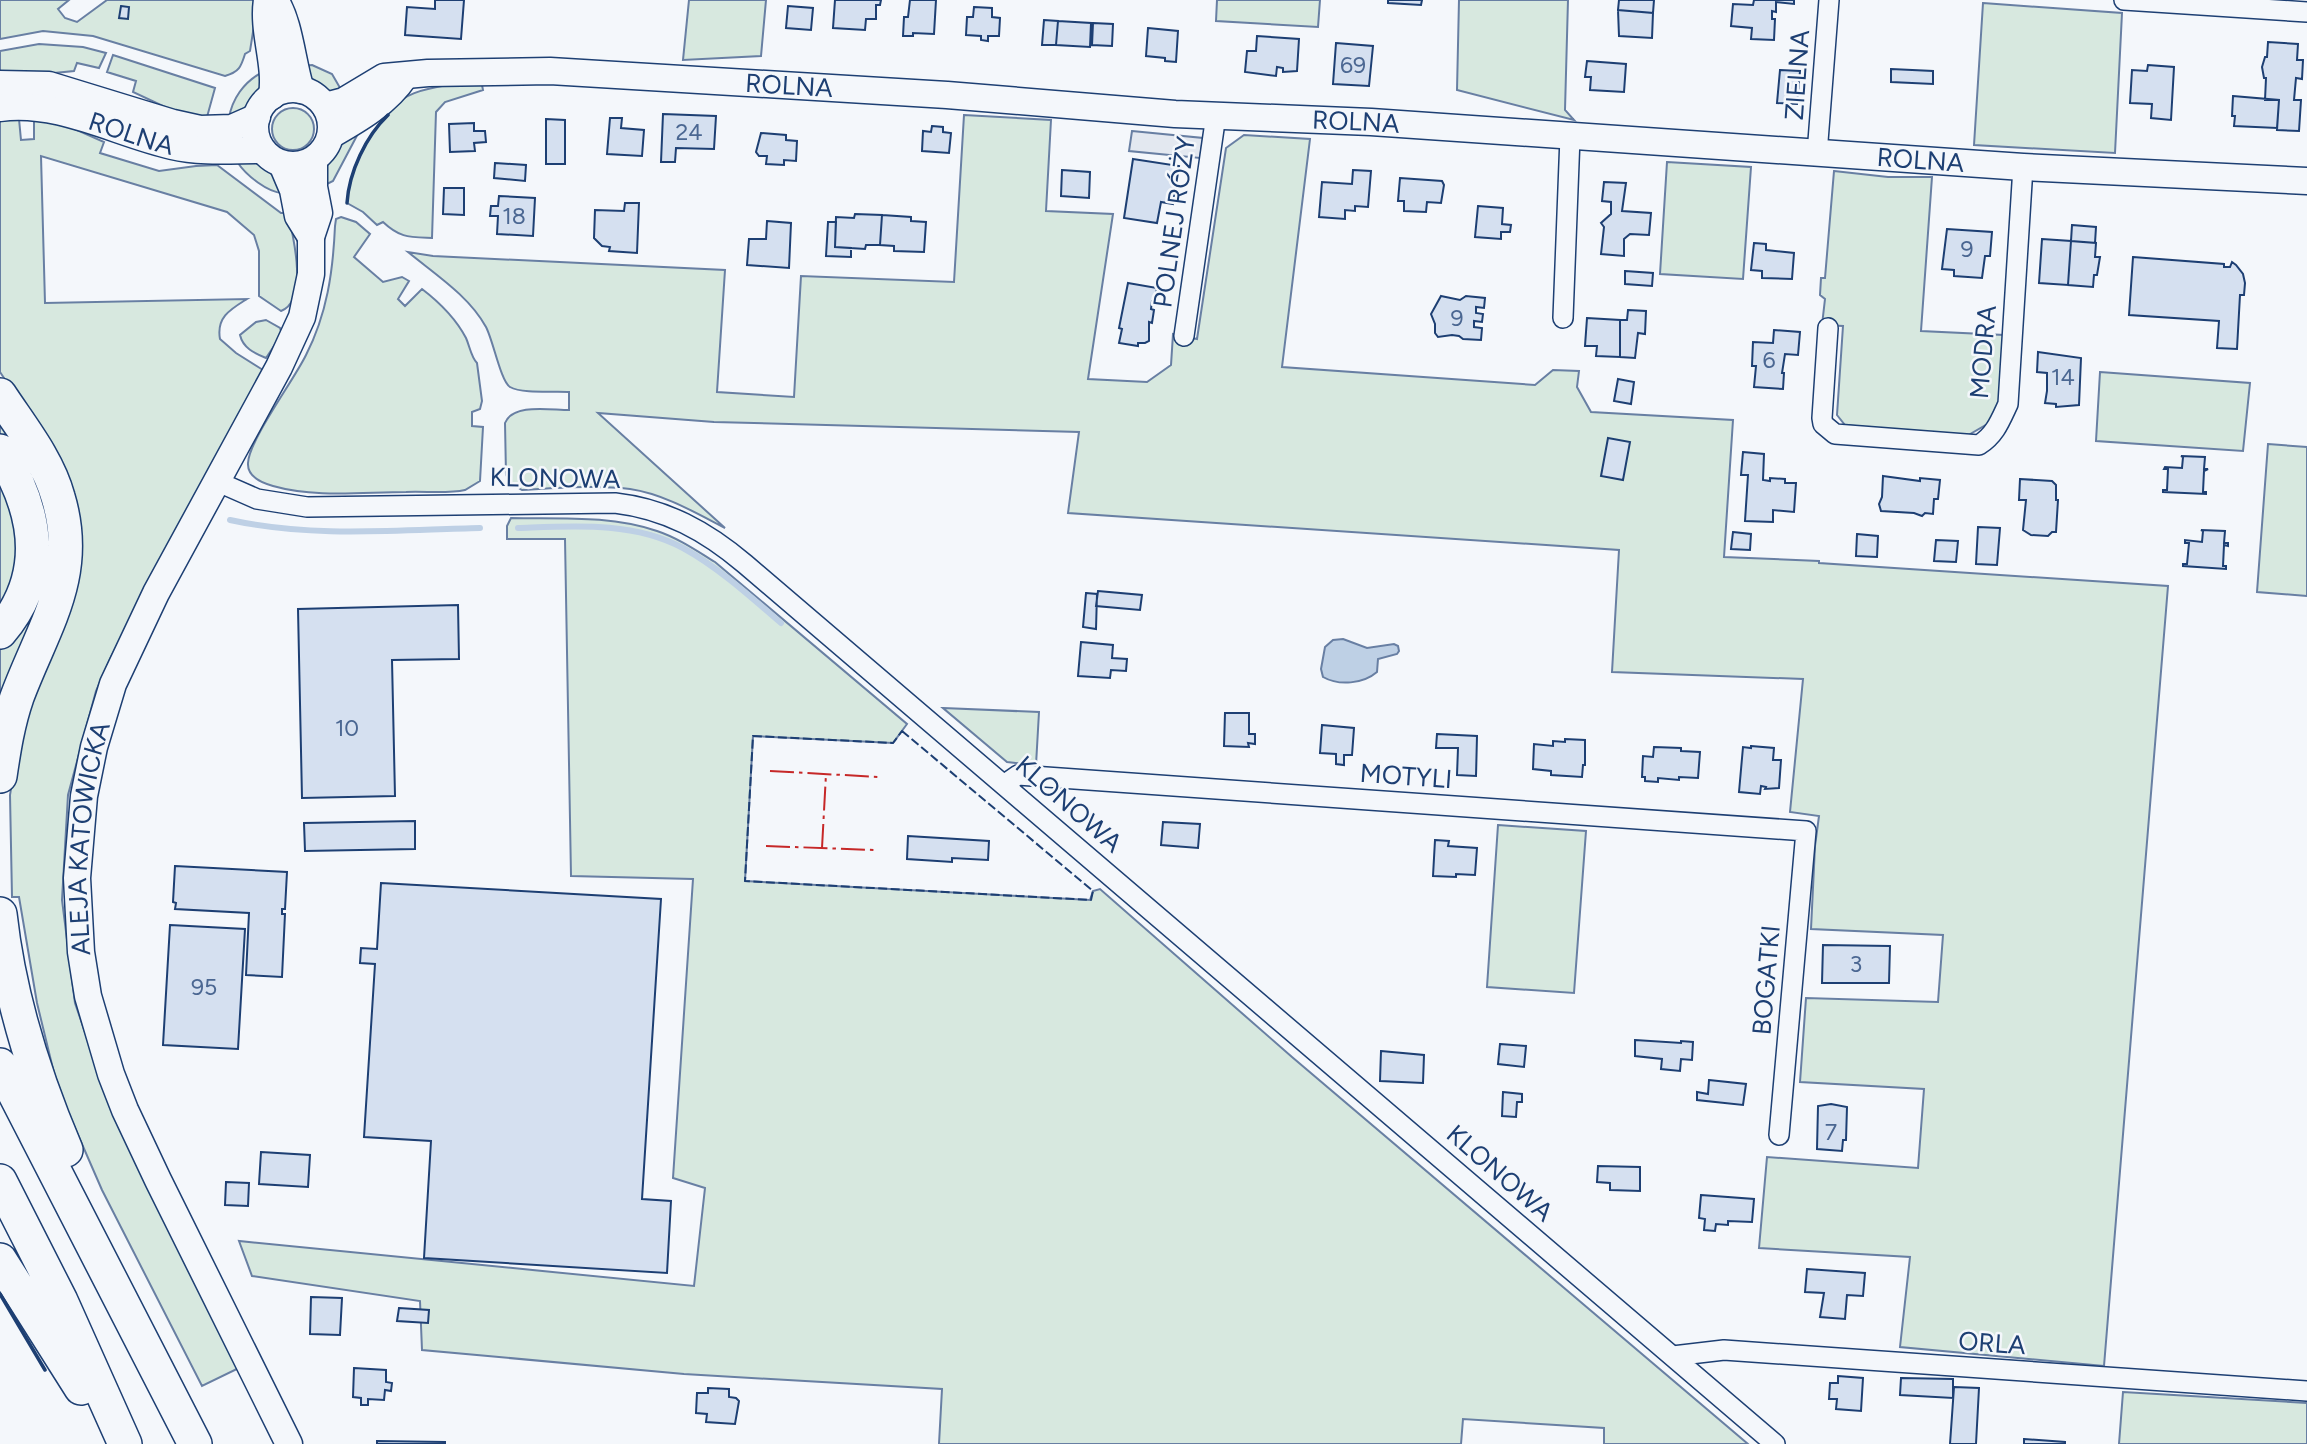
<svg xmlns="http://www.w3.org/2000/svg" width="2307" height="1444" font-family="Figtree,sans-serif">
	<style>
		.green { fill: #d7e8df; stroke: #687fa3; stroke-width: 2 }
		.parking { fill: #e3e8f0; stroke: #687fa3; stroke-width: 2 }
		.water { fill: #bed0e5; stroke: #687fa3; stroke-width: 2 }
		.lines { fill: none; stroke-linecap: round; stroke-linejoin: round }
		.stream { stroke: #bed0e5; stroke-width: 6 }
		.building { fill: #d5e0f0; stroke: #1d3f73; stroke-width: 2 }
		.street-casing { stroke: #1d3f73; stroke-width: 22 }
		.secondary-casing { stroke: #1d3f73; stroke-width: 29 }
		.highway-casing { stroke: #1d3f73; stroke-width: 36 }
		.street { stroke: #f4f7fb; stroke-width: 19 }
		.secondary { stroke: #f4f7fb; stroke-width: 26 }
		.highway { stroke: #f4f7fb; stroke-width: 33 }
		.fence { stroke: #1d3f73; stroke-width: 2; stroke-dasharray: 9 3.5; stroke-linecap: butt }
		.wall { stroke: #1d3f73; stroke-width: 3.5 }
		.power { stroke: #c62828; stroke-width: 2; stroke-dasharray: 24 5 3.5 5; stroke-linecap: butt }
		.labels { text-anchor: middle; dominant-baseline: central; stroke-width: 5; stroke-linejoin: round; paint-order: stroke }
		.number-label { font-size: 23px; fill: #4b6792 }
		.street-label { font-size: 26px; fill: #1d3f73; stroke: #f4f7fb }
	</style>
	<rect width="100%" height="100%" fill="#f4f7fb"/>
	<!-- green -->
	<path class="green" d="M0,0H69L58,9L65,18L77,22L107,0H254L256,13L250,51L245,54C241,67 239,72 225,76L93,36L43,31L0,39Z
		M689,0H766L761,56L683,60Z
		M1217,0H1320L1318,27L1216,21Z
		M1459,0H1568L1565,110L1574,120L1457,90Z
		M1983,3L2122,13L2115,153L1974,145Z
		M39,44L83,47L106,53L99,68L77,63L74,71L34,75H0V51Z
		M113,55L215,88L207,117L182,115L133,92L136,81L107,72Z
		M312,65L332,74L343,93C317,94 312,90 301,66Z
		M261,73C261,102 257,109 229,118C232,99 244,82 261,73Z
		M447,85H482L483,90L445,102L436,112L432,238C409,237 400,238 383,222L377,225L363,212L347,203C349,172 366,136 388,115L386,111C407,93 420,90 447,85Z
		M272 129a21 21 0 1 1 42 0a21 21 0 1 1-42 0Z
		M0,115L19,119L21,140L34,139V115L50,118L104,142L100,153L159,171L196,166L217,165L281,213H288C293,235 309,301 281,311L259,296V251L254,235L227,212L41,156L45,303L247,299C231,309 216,317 220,339L236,353L263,370L111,657L96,691L68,795L62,900L75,1003L98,1070L241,1367L202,1386L102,1190L68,1112L54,1073L37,1003L19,897H12L10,795L20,733L72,599L41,434L0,372Z
		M964,115L1051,120L1046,211L1113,214L1088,379L1147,382L1171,365L1173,334L1197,339L1226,148L1244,135L1310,139L1282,367L1535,385L1553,370L1579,371L1577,387L1591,412L1733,420L1724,557L1819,561V563L2168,586L2104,1366L1900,1347L1910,1257L1759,1248L1767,1157L1918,1168L1924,1089L1800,1082L1806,998L1938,1002L1943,935L1811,929L1815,846L1819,816L1790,812L1803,679L1612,672L1619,550L1068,513L1079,432L714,422L598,413L725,528C696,513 664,494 630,489C595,485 558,488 522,490L512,484L506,475L505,423C513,403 550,410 569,410V392C554,391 522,394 510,387C501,382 493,340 486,327C469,296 436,275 408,252L433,256L725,270L717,392L794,397L801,276L954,282Z
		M361,128L333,181L321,187C324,156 337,145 361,128Z
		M254,161C270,169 276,177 283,193C268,193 246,175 238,163Z
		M1667,162L1751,167L1743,279L1660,274Z
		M1834,171L1888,177H1932L1921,331L2004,335L2000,404L1989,423L1965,437L1845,425L1837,415L1843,326L1822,325L1825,299L1820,295L1821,278H1825Z
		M341,217L356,222L370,234L354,257L383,282L402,277L409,281L398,299L405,306L422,289C439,302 456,319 466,338C470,347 471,357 477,363L482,401L480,409L472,412V426L483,427L480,481L465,490C447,494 425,491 406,492C363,492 315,498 273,486C262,483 247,477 248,463C249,440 294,380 306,355C327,314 333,272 335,226L336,219Z
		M266,320L280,328L282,334L266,358C254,353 243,348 240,335L256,322Z
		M2100,372L2250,383L2243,451L2096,441Z
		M0,411L46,492L54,568L0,721V647L23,621L19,462L0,434Z
		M2268,444L2307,447V596L2257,592Z
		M0,474L11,499L19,562L0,611Z
		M511,518C560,519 610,515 657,531C678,538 697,551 715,562L907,724L893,743L753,736L745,881L1090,900L1093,891L1100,889L1292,1057L1748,1444H1604V1428L1463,1419L1461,1444H939L942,1389L684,1374L422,1350L420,1301L252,1276L239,1241L694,1286L705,1188L673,1178L693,879L571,876L565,539H507V526Z
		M943,708L1039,712L1036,765L1007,762Z
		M1498,825L1586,831L1574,993L1487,987Z
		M2123,1392L2307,1403V1444H2119Z"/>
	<!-- parking -->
	<path class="parking" d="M1132,131L1203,138L1200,158L1129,151Z"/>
	<!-- water -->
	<path class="water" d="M1343,639L1367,648L1394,644L1398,646L1399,651L1397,654L1378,659L1377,672C1363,684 1339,686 1323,677L1321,669L1325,647L1333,640Z"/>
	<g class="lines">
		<!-- stream -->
		<path class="stream" d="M230,520C313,538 395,530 480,528
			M518,528C573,526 633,521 683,548C718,567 751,597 781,623"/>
	</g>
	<!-- building -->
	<path class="building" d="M435,0H464L461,39L405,35L407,7L435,9Z
		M835,0H881L880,5H876V19H866L865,30L833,28Z
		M910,0H936L934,34L913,33V36H903L904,17H908Z
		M1388,0H1422L1421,5L1388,3Z
		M1654,0L1653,13L1618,10L1619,0Z
		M1754,0H1794V4L1776,2V12L1772,11V19H1775L1774,40L1751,39L1752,28L1731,26L1733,4L1753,5Z
		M121,6L129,7L128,19L119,18Z
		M788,6L813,8L811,30L786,28Z
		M974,7L992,8V17L1000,18L999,36H988V41L981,40V36L966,35L967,17H973Z
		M1618,10L1653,13L1652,38L1619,36Z
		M1044,20L1058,21L1056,45H1042Z
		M1058,21L1091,23L1090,47L1056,45Z
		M1093,23L1113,24L1112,46L1092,45Z
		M1148,28L1178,31L1176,62L1165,61V58L1146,56Z
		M1257,36L1299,39L1297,71L1283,72V68L1277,67L1276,76L1245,72L1247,51H1256Z
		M2268,42L2298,44L2297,60H2303L2302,79L2296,78L2294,100H2301L2299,131L2277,130L2279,100H2265L2266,78H2264L2262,67L2265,57H2267Z
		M1336,43L1373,46L1369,86L1333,84Z
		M1587,61L1626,64L1624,92L1590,90L1591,77H1585Z
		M2148,65L2174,67L2171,120L2151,118L2152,104L2130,103L2132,70L2147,71Z
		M1891,69L1933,71V84L1891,82Z
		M1780,70L1800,71L1797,104L1777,103Z
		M2233,96L2279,100L2277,128L2234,126L2235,116H2232Z
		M663,114L716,116L714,149L676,148L675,162H661Z
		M610,118H622L621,128L644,130L642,156L607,154Z
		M546,119L565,120V164H546Z
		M474,123V131H485L486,142L474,143L475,151L450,152L449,124Z
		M932,126L943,127V132L951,133L949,153L922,151L923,131L931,132Z
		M761,133L786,135V140L797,141L796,161L784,160V165L766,164L767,156H759L756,152Z
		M1133,159L1179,166L1173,204L1161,202L1157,223L1124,218Z
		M495,163L526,165L525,181L494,178Z
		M1062,170L1090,172L1089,198L1061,196Z
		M1353,170L1371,171L1368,207L1355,206V211L1345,210V219L1319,217L1322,182L1352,184Z
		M1400,178L1442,181L1444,185L1441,203L1427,202L1426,212L1404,211V201H1398Z
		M1604,182L1626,183L1622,211L1651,213L1649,235L1630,234L1624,239V256L1601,254L1604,227L1601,223L1611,214V202L1602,201Z
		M444,188H464V215L443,214Z
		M499,196L535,198L533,236L497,234L498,216H490L491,206H498Z
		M625,203H639L637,253L609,251L610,247L602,246L594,238L595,210L624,211Z
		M1478,206L1503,208L1502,224L1511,225L1510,232H1501V239L1475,237Z
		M855,214L882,215L880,245H866L865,249L835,247L836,217L854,218Z
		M882,215L911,217V221L926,222L924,252L894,251V246L880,245Z
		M767,221L791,223L789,268L747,265L749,239H766Z
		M828,222H836L835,247L851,248V257L826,256Z
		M2072,225L2096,227L2095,243L2071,241Z
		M1947,229L1992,232L1990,256H1985L1982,278L1954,276V270L1942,269Z
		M2042,239L2071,241L2068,285L2039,283Z
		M2071,241L2096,243L2095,257H2100L2097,275H2094L2093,287L2068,285Z
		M1754,243L1766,244V250L1794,253L1792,279L1762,278V271L1751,270Z
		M2133,257L2224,264V267H2230L2232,262L2236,265L2243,274L2245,283L2244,295H2240L2237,349L2217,348L2219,321L2129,315Z
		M1625,271L1653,273L1652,286L1625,284Z
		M1128,283L1157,288L1155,301H1152L1151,309L1154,310L1152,323L1149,322V341L1145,343H1138V346L1119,343L1122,329L1119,328Z
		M1441,296L1460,300L1466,296L1485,298L1484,308L1476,307V313L1483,314L1482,322L1474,321V327L1482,328L1481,340L1463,339L1459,336L1452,335L1438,337L1435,333V324L1431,314Z
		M1628,310L1646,311L1645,334L1638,333L1635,358L1620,357V320H1627Z
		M1587,318L1620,320V357L1596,356L1597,346H1585Z
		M1774,330L1800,332L1798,355L1785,354L1782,373H1784L1783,389L1754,387L1756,366H1752L1753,342L1773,343Z
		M2038,352L2081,358L2079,405L2056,407V404L2045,403L2047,391V373L2037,372Z
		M1618,379L1634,382L1631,404L1614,401Z
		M1608,438L1630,442L1623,480L1601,476Z
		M1743,452L1764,454L1763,480L1770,481V478L1785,479V483H1796L1794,512L1773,510V522L1745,521L1748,475H1741Z
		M2181,456L2205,457L2204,469H2208L2204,471L2203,492H2206V494L2163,492V490H2167L2168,469H2164L2165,467L2182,468L2183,457Z
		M1883,476L1920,481V478L1940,480L1938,499H1934L1933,514L1925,513L1922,516L1914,513L1881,511L1879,504L1882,497Z
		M2020,479L2052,481L2056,485V500H2058L2056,532H2052L2048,536L2031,535L2023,530L2026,500H2019Z
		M1978,527L2000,528L1997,565L1976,564Z
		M2201,530L2225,531L2224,543H2228V546L2224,545L2223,566H2226V569L2183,566V564H2187L2189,543H2185V540L2202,542L2203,531Z
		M1733,532L1751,534L1750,550L1731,549Z
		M1857,534L1878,536L1877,557L1856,556Z
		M1936,540L1958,541L1956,562L1934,561Z
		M1098,591L1142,595L1140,610L1096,606Z
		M1086,593L1097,594L1096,629L1083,627Z
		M458,605L459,659L392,660L395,796L302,798L298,609Z
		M1081,642L1113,645L1112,658L1127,659L1126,671L1111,670L1110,678L1078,676Z
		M1225,713H1249V734H1255V744L1248,743L1249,747L1224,746Z
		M1322,725L1354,728L1352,755H1344V765L1336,764V754L1320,753Z
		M1437,734L1477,736L1476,776L1457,775L1458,748H1436Z
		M1565,739L1585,740V765H1583L1582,777L1551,775V771L1533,769L1534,744L1553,746V741L1565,742Z
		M1751,746L1774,748L1773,760H1781L1779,788L1765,789L1766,787L1761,786L1760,794L1739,792L1743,747L1751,748Z
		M1654,747L1681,748V751L1700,752L1698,778L1679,777V780L1658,778V782L1645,781V777H1642L1643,756L1653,757Z
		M415,821V849L305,851L304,823Z
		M1163,822L1200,824L1198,848L1161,845Z
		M908,836L989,841L988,860L952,858V862L907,859Z
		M1435,840L1449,841L1448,846L1477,848L1475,875L1456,874V877L1433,876Z
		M175,866L287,872L285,909H282V914H285L282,977L246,975L249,913L175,909L176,903L173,902Z
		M381,883L661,899L642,1199L671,1201L667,1273L424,1258L431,1141L364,1137L375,964L360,963L361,948L377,949Z
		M170,925L245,929L238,1049L163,1045Z
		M1823,945L1890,946L1889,983H1822Z
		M1635,1040L1681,1043V1041L1693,1042L1692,1060L1681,1059L1680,1071L1661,1069L1662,1059L1635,1056Z
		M1500,1044L1526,1046L1524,1067L1498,1064Z
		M1381,1051L1424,1055L1423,1083L1380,1081Z
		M1709,1080L1746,1084L1743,1105L1697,1100V1092L1708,1094Z
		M1503,1092L1522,1094V1102H1517L1516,1117L1502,1116Z
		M1831,1104L1847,1107L1846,1140H1843L1842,1151L1817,1149L1818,1106Z
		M261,1152L310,1155L308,1187L259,1184Z
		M1598,1166L1640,1167V1191L1610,1190V1183L1597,1182Z
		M226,1182L249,1183L248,1206L225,1205Z
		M1701,1195L1754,1199L1752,1222L1728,1221V1225L1716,1224L1715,1231L1704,1230L1705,1219L1699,1218Z
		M1807,1269L1865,1273L1863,1296L1847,1295L1845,1319L1820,1317L1824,1293L1805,1292Z
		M311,1297L342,1298L340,1335L310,1334Z
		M399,1308L429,1310L428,1323L397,1321Z
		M354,1368L386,1370V1382L392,1383L391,1391L385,1390L384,1400L368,1399V1405H361V1398L353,1397Z
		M1838,1376L1863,1378L1861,1411L1836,1409L1837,1399H1829L1830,1383H1838Z
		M1901,1378L1953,1379V1398L1900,1395Z
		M1954,1387L1979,1388L1976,1444H1950Z
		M708,1388L729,1389V1397L736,1398L739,1401L735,1424L706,1422L707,1414L696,1413L697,1393H708Z
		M2024,1439L2065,1442V1444H2024Z
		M377,1441L445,1442V1444H377Z"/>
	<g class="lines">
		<defs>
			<path id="street" d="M2124,0L2307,12
				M1817,154L1829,0
				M1563,318L1570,137
				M1828,328L1822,418L1823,424L1835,434L1979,445C1995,435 2000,421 2008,404L2023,167
				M1184,336L1216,115
				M216,481L257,499L307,507L615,503C666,509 706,531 745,564L1775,1444
				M1005,784L1018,775L1806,831L1779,1135
				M1673,1356L1724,1350L2307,1391"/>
			<g id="secondary">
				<path d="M267,0C262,32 277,63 272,96"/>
				<path d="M275,0C290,23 292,62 301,90"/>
				<path d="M0,84L49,85L173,123L200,129L232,128L257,117"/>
				<circle cx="293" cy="127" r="38"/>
				<path id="s1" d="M325,106L344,101L384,77L428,73L550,71L947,95L1175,114L1371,122L2023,167L2307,181"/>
				<path id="s2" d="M0,108C59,100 116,133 172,146C202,153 232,150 262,150"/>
				<path d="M331,135C359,119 387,103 405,76"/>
				<path d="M282,164L293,190L298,216L311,237"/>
				<path id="s3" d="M289,1444L158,1180L125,1110L111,1074L88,996L81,952L77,878L84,796L94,747L113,684L156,593L279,367L302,317L311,274V237L319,213L314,187V160"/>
			</g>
			<path id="highway" d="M0,395C21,427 48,460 58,497C82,576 43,627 17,697C8,723 4,749 0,776
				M0,451C37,510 49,575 0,632
				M0,914C9,996 34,1075 66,1150
				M0,1065L195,1444
				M0,1181L61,1301L125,1444
				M0,1260L81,1388"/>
		</defs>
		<!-- street casing -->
		<use href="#street" class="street-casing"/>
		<!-- secondary casing -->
		<use href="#secondary" class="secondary-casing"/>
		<!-- highway casing -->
		<use href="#highway" class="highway-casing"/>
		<!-- street -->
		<use href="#street" class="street"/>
		<!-- secondary -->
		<use href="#secondary" class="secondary"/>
		<!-- highway -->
		<use href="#highway" class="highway"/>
		<!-- fence -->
		<path class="fence" d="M902,731L1093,891L1091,900L745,881L753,736L893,743Z"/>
		<!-- wall -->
		<path class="wall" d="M347,203C349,172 366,136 388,115
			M0,1294L45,1370"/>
		<!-- power -->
		<path class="power" d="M770,771L879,777
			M766,846L875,850
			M822,848L826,774"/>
	</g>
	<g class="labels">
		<!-- number labels -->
		<g class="number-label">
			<text x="1353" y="65">69</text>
			<text x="689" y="132">24</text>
			<text x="514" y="216">18</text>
			<text x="1967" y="249">9</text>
			<text x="1457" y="318">9</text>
			<text x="1769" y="360">6</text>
			<text x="2063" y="377">14</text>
			<text x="347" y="728">10</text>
			<text x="1856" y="964">3</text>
			<text x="204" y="987">95</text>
			<text x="1831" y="1132">7</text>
		</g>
		<!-- street labels -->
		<g class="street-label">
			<text transform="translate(1797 75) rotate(-86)">ZIELNA</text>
			<text stroke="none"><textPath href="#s1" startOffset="472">ROLNA</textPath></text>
			<text stroke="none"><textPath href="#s1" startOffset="1040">ROLNA</textPath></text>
			<text stroke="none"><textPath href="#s2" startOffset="135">ROLNA</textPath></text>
			<text stroke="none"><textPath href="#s1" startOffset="1606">ROLNA</textPath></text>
			<text transform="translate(1174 222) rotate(-82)">POLNEJ RÓŻY</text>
			<text transform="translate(1983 352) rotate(-85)">MODRA</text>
			<text transform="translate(555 478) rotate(1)">KLONOWA</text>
			<text transform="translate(1406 776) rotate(4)">MOTYLI</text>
			<text transform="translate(1069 804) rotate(41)">KLONOWA</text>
			<text stroke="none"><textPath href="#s3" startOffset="651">ALEJA KATOWICKA</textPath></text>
			<text transform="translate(1766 980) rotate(-85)">BOGATKI</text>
			<text transform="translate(1500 1173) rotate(41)">KLONOWA</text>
			<text transform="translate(1992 1343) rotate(4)">ORLA</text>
		</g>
	</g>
</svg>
